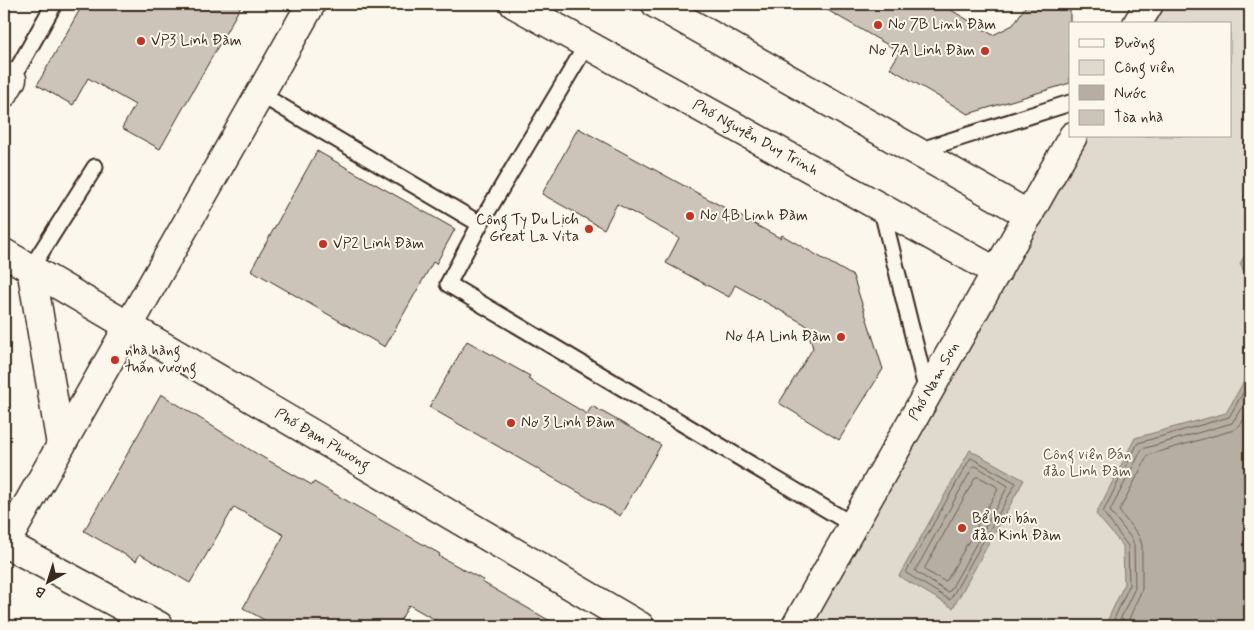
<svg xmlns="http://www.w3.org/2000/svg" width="1254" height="630" font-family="Mynerve,sans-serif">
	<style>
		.green { fill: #dfd9ce; stroke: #8d8276 }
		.water { fill: #b6aea2; stroke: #85796d }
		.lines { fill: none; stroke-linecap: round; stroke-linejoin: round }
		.shore { stroke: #6c5f53; stroke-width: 1 }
		.building { fill: #ccc4b9; stroke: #3b2a1e }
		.service-casing { stroke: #3b2a1e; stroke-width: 19 }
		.minor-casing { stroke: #3b2a1e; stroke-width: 31 }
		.service { stroke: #fbf7ec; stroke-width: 15 }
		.minor { stroke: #fbf7ec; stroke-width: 28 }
		.poi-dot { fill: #c8321e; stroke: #fbf7ec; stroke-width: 2 }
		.labels { text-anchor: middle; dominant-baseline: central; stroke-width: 4; stroke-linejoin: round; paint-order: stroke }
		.poi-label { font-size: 15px; fill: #3b2a1e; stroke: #fbf7ec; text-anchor: start }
		.street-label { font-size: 15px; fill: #3b2a1e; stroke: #fbf7ec }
		.park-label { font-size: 15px; fill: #64564a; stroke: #fbf7ec }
	</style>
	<rect width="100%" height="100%" fill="#fbf7ec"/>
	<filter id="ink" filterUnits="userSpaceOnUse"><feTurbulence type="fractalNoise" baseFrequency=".02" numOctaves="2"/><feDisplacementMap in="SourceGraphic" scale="10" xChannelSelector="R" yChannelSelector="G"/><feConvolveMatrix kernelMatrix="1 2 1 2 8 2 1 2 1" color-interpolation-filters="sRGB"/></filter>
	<g filter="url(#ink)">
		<!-- green -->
		<path class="green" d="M1166,4H1250V626H802L1089,136H1230V24H1155Z"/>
		<!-- water -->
		<path class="water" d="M1250,246V283L1240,264Z
			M1250,371V626H1105L1124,585L1123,546L1096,514L1135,438L1226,413Z
			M970,450L1024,480L953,608L899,576Z"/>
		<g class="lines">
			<!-- shore -->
			<path class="shore" d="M971,458L1016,483L950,600L906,573Z
				M976,466L1008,486L950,591L947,592L915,571L973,467Z
				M976,477H979L996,486L998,489L947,580L944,581L926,571L925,568Z
				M1111,626L1129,586L1128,546L1103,512L1138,443L1229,417L1250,381
				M1117,626L1135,588L1134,545L1132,539L1110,511L1142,449L1232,423L1250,394
				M1126,626L1142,589V545L1139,536L1119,511L1148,455L1234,430L1241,424L1250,409"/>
		</g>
		<!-- building -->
		<path class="building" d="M83,4H242L160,149L122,128L135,105L88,78L73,105L37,85Z
			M817,4H941L993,35L1013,25L1027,4H1070V83L968,114L890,68L900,52Z
			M578,128L780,238L782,235L853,276L883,369L839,440L779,403L813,348L806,325L735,285L729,297L666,263L679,238L617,204L604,229L542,194Z
			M317,151L455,229L436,264L433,262L385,347L251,270Z
			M467,341L530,376L528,379L587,414L592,406L661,445L620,516L429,407Z
			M161,394L257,454L312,485L314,482L440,554L439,556L483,580L482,582L559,626H446L409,605L397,626H275L243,608L284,535L234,507L190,583L140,554L136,561L84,531Z"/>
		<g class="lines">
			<defs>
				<path id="service" d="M587,44L480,224L448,284L853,525
					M12,79L54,4
					M260,94L480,224
					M918,151L1070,103
					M881,207L927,392
					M31,268L95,167"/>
				<g id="minor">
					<path id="s1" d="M514,4L997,272"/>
					<path d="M656,4L1029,215"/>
					<path d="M1137,24L1149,4"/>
					<path d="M4,75L12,79L4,93"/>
					<path id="s2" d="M4,253L640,626"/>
					<path d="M31,268L61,445"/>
					<path d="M5,543L159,626"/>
					<path d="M4,546L311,4"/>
					<path id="s3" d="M796,626L1073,136"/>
				</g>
			</defs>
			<!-- service casing -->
			<use href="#service" class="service-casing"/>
			<!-- minor casing -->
			<use href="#minor" class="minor-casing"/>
			<!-- service -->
			<use href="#service" class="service"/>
			<!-- minor -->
			<use href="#minor" class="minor"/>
		</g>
	</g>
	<!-- markers -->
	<g class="poi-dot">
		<circle cx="878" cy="25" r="5"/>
		<circle cx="141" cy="41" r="5"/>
		<circle cx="985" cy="51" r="5"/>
		<circle cx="690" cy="216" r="5"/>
		<circle cx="589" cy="229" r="5"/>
		<circle cx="323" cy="244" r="5"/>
		<circle cx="841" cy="337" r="5"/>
		<circle cx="115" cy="360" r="5"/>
		<circle cx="511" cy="423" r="5"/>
		<circle cx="962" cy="528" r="5"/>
	</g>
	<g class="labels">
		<!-- poi labels -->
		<g class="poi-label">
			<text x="888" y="25">Nơ 7B Linh Đàm</text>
			<text x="151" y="41">VP3 Linh Đàm</text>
			<text x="975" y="51" text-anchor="end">Nơ 7A Linh Đàm</text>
			<text x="700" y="216">Nơ 4B Linh Đàm</text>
			<text x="579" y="220" text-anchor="end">Công Ty Du Lịch<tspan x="579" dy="17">Great La Vita</tspan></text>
			<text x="333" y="244">VP2 Linh Đàm</text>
			<text x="831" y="337" text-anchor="end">Nơ 4A Linh Đàm</text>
			<text x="125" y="351">nhà hàng<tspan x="125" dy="17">tuấn vương</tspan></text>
			<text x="521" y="423">Nơ 3 Linh Đàm</text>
			<text x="972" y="519">Bể bơi bán<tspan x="972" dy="17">đảo Kinh Đàm</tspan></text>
		</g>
		<!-- street labels -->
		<g class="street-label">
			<text stroke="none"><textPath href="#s1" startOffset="276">Phố Nguyễn Duy Trinh</textPath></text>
			<text stroke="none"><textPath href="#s3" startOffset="281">Phố Nam Sơn</textPath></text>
			<text stroke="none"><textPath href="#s2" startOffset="369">Phố Đạm Phương</textPath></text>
		</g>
		<!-- park labels -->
		<g class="park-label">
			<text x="1087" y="455">Công viên Bán<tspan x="1087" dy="17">đảo Linh Đàm</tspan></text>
		</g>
	</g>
	<!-- margin -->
	<rect width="1254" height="630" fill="none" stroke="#fbf7ec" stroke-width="20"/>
	<rect x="10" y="10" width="1234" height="610" fill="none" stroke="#3b2a1e" stroke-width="2" filter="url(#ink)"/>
	<!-- legend -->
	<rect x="1069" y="22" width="162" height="115" fill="#fbf7ec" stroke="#aea59a"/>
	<rect x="1079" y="39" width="25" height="8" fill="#fbf7ec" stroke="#aea59a"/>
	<text x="1114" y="48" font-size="15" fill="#3b2a1e">Đường</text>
	<rect x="1079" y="60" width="25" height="15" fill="#dfd9ce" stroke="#aea59a"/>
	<text x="1114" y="72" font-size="15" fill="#3b2a1e">Công viên</text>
	<rect x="1079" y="85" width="25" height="15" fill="#b6aea2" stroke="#aea59a"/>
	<text x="1114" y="98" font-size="15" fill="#3b2a1e">Nước</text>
	<rect x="1079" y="110" width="25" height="15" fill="#ccc4b9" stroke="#aea59a"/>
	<text x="1114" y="122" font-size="15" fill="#3b2a1e">Tòa nhà</text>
	<!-- north arrow -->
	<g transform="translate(48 582) rotate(219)" stroke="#fbf7ec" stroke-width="4" paint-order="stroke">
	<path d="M0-4L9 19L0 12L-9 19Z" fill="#3b2a1e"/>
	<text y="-8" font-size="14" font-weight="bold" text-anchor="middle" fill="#3b2a1e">B</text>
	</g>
</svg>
